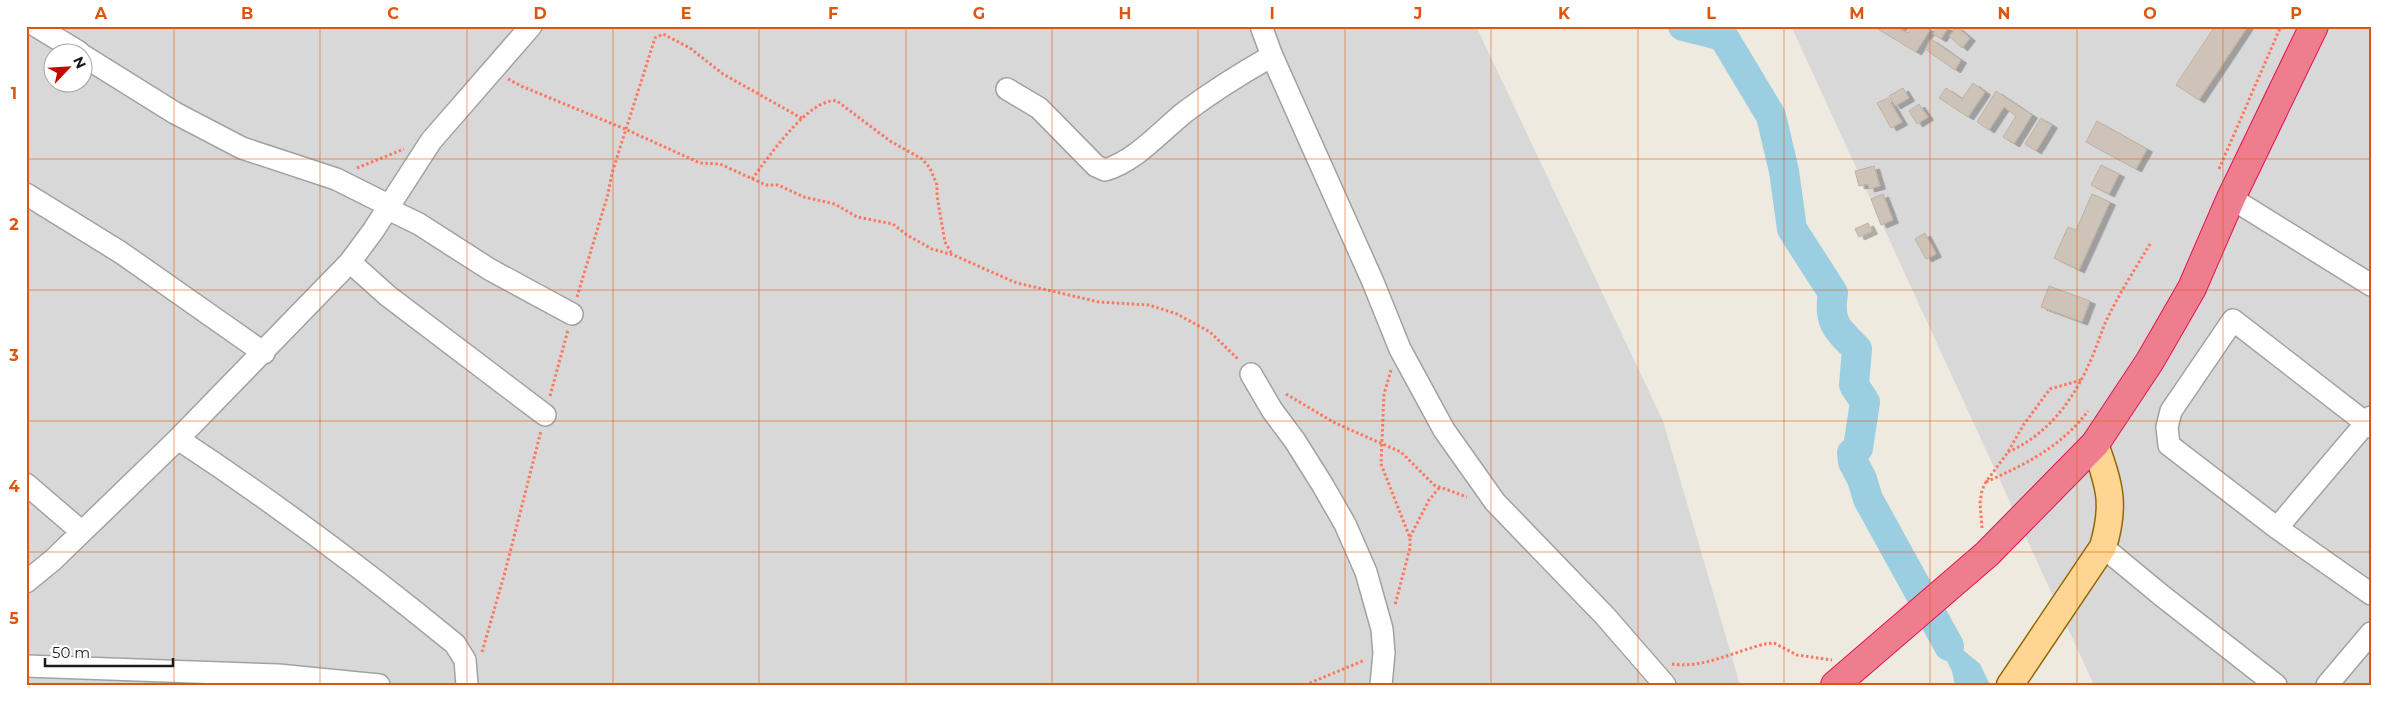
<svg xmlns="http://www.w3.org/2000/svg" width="2397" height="711" font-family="Montserrat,sans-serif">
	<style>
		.residential { fill: #d9d8d8; fill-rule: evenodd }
		.water { fill: #9bcee0 }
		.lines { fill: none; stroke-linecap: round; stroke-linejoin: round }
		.river { stroke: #9bcee0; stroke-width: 30 }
		.building { fill: #cec3b8; stroke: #c1b0a0; filter: url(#shadow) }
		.minor-casing { stroke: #a2a2a2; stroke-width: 24 }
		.major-casing { stroke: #926800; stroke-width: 29 }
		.highway-casing { stroke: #e51352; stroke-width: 30 }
		.path { stroke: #ff775f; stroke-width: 3; stroke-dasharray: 2.5 2.5; stroke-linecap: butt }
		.minor { stroke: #fff; stroke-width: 21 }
		.major { stroke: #ffd593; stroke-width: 26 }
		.highway { stroke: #ee7e8e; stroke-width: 28 }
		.grid { fill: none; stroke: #de560d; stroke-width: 1; stroke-opacity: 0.55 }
		.neatline { fill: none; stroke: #de560d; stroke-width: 2 }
		.grid-label { font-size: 16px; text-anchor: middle; font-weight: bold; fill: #de560d }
	</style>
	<defs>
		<filter id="shadow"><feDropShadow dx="5.5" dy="3" stdDeviation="0" flood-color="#0004"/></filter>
	</defs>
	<rect width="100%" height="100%" fill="#eeeadf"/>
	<!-- residential -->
	<path class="residential" d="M26,26H1476L1663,421L1740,685H26ZM52,52H82V82H52Z
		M1791,26H2371V685H2094Z"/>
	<!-- water -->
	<path class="water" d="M1957,645L1980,664L1990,685H1955L1952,671L1940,647Z"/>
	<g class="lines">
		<!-- river -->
		<path class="river" d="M1683,26L1723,36L1771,116L1784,171L1792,229L1833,293C1828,323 1837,329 1857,349L1854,385L1865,402L1858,448L1852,453L1853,462L1862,479L1868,499L1949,646"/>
	</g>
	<!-- building -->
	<path class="building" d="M1880,26H1902L1900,29L1908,33L1912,26H1924L1930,30L1916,52L1878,29Z
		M1938,26L1948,28L1941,39L1933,34Z
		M2215,26H2248L2199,100L2176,85Z
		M1957,27L1970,38L1962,48L1949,36Z
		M1931,39L1961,60L1955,70L1925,49Z
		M1973,83L1985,92L1968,117L1939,98L1946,88L1962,99Z
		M1903,88L1909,98L1895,106L1889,96Z
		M1996,91L2032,115L2014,144L2003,137L2016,116L2004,107L1989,130L1977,122Z
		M1888,98L1902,122L1891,128L1877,103Z
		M1919,104L1928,117L1917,124L1909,111Z
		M2041,118L2052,125L2036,151L2025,144Z
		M2097,121L2147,149L2136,169L2086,142Z
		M2101,165L2119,174L2109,194L2091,185Z
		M1874,166L1880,186L1869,189L1868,184L1859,186L1855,171Z
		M1883,194L1893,220L1881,225L1871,199Z
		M2092,194L2110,202L2079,270L2054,258L2068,227L2076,230Z
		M1868,223L1872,231L1859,237L1855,229Z
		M1925,233L1936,254L1926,259L1915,239Z
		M2049,286L2090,301L2082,322L2041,307Z"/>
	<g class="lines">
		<defs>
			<path id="minor" d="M36,26L79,52
				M1261,26L1272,56L1373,282L1400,349L1444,430L1495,502L1605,616L1665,685
				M82,55L175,113L242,148L336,179L388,205
				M1007,89L1039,108L1096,166L1105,170C1136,161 1161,131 1185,112C1213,91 1242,73 1272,56
				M26,194L120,252L264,353
				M2231,198L2371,285
				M386,208L419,224L489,269L572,314
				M350,262L388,296L545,415
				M1251,374L1272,410L1295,441L1322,484L1345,524L1366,572L1382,629L1384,653L1381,685
				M2371,427L2233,320L2171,411L2167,427L2169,445L2277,528L2371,594
				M178,439C274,502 366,571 455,644L465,660L467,685
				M26,484L82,532
				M2277,528L2371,417
				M2103,547L2161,595L2276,685
				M26,582L53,560L178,439L350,262L373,231L431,141L531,26
				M26,666L278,675L379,685
				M2327,685L2371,633"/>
			<path id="major" d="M2010,685L2103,547C2116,503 2109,485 2095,444"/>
			<path id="highway" d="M1835,685L1987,554L2095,444L2150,361L2192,288L2231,198L2314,26"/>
		</defs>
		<!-- minor casing -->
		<use href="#minor" class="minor-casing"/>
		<!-- major casing -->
		<use href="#major" class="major-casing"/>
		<!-- highway casing -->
		<use href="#highway" class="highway-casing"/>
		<!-- path -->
		<path class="path" d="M508,79L521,86L625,129L700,163L720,164L766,185H778L804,197L835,204L857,217L893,224L907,235L932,249L953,255L1017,283L1099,302L1149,305L1177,314L1210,332L1239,360
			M357,168L404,149
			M2219,169L2281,26
			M752,179C768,158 809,97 837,101L890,141L922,159L930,168L937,185V196L945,242L952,254
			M577,297L608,194L612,173L655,38L663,34L690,48L723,74L803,119
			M1391,370L1384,394L1381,464L1410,538V548L1395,605
			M1286,394L1335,423L1401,452L1434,485L1467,497
			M550,396L568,330
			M2008,452C2052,433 2078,393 2095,350C2099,340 2102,330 2106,321C2119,294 2135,269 2150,244
			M1986,482C2026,464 2061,447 2088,411
			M1982,528L1980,503L1982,490L1986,482L2008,452L2024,424L2050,389L2081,380
			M1410,537L1429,500L1440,487
			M482,652L505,572L541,431
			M1672,664C1703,669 1735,651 1765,644L1774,643L1797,655L1832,660
			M1305,685L1365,660"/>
		<!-- minor -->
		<use href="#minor" class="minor"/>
		<!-- major -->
		<use href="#major" class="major"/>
		<!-- highway -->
		<use href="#highway" class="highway"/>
	</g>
	<!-- grid -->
	<path class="grid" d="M174,26V685M320,26V685M467,26V685M613,26V685M759,26V685M906,26V685M1052,26V685M1198,26V685M1345,26V685M1491,26V685M1638,26V685M1784,26V685M1930,26V685M2077,26V685M2223,26V685M26,159H2371M26,290H2371M26,421H2371M26,552H2371"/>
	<!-- border -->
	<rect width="2397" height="711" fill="none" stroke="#ffffff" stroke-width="55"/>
	<!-- north arrow -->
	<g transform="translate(68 68) rotate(65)"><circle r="24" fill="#ffffff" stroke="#a4a4a4"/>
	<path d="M0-4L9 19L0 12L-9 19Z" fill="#c60900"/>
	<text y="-8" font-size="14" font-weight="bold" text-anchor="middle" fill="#1b1b1b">N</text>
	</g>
	<!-- scale -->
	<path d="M45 658v8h128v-8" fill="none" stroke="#1b1b1b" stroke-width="2.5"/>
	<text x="52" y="658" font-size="15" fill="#1b1b1b" stroke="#ffffff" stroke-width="4" paint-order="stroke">50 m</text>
	<rect x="28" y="28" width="2342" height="656" class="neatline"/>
	<g class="grid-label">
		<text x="101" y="19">A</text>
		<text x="247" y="19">B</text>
		<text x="393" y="19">C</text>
		<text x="540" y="19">D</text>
		<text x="686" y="19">E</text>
		<text x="833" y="19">F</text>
		<text x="979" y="19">G</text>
		<text x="1125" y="19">H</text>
		<text x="1272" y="19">I</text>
		<text x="1418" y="19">J</text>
		<text x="1564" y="19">K</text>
		<text x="1711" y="19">L</text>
		<text x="1857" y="19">M</text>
		<text x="2004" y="19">N</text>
		<text x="2150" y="19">O</text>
		<text x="2296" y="19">P</text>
		<text x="14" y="99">1</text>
		<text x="14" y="230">2</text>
		<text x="14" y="361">3</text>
		<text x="14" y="492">4</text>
		<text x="14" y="624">5</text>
	</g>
</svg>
